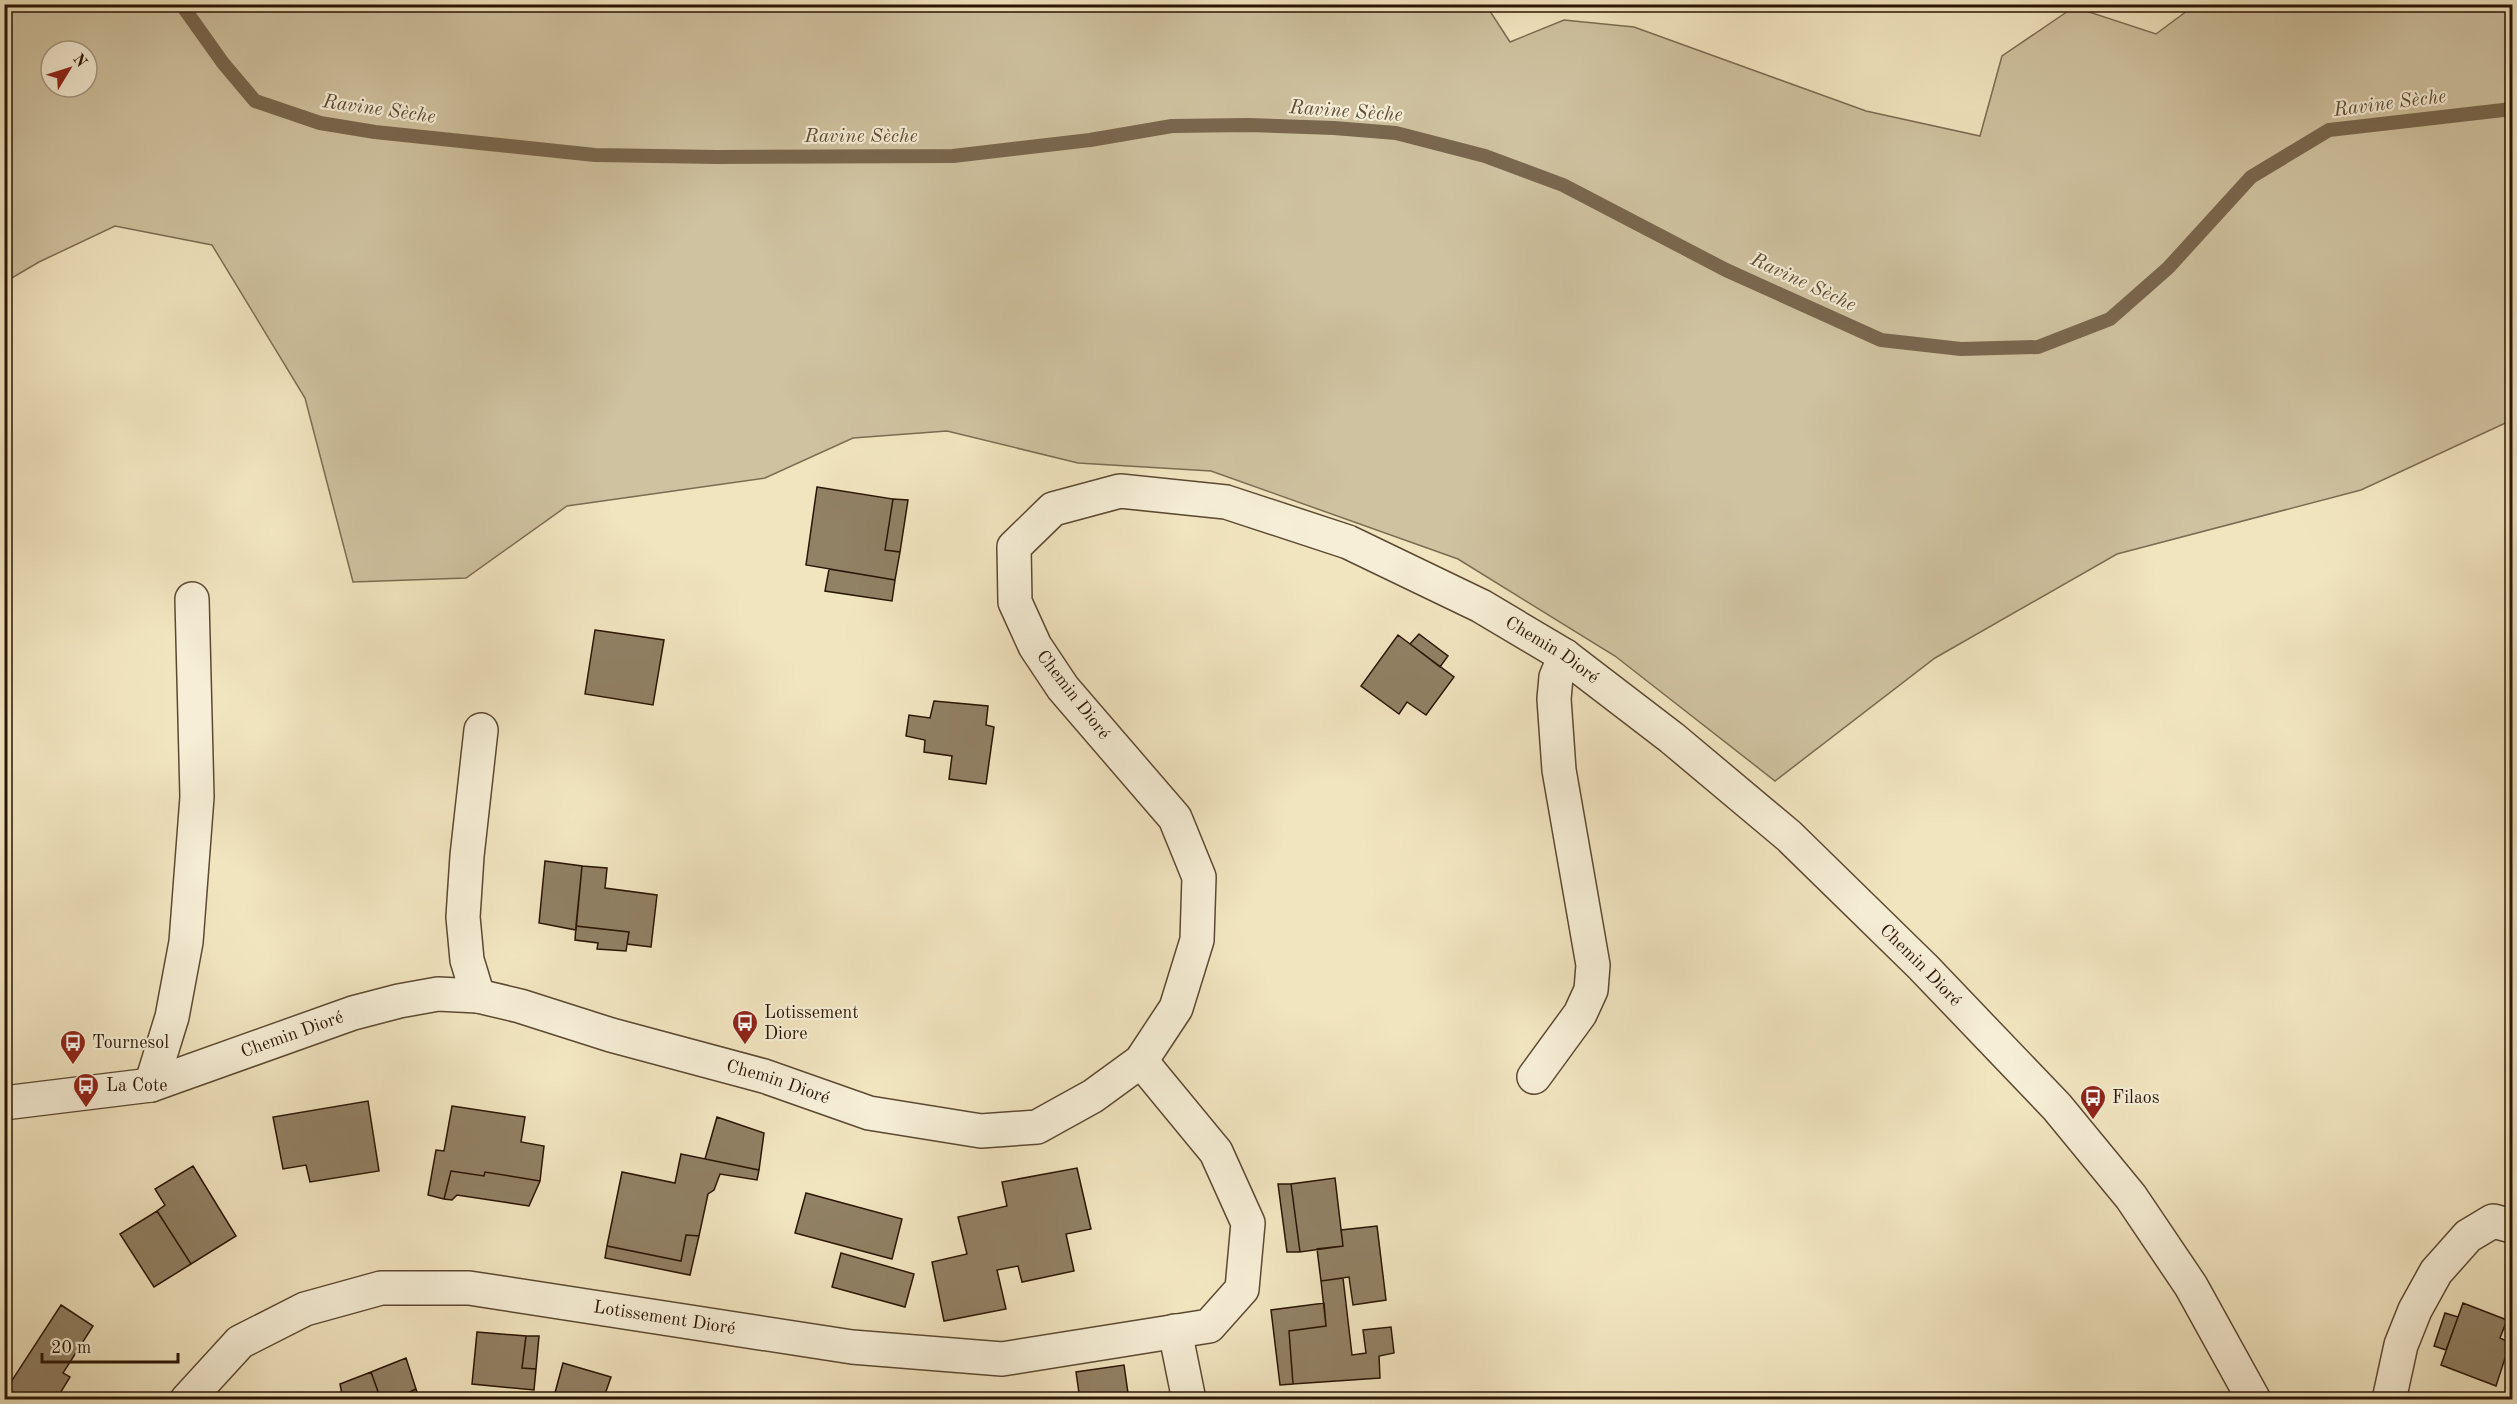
<svg xmlns="http://www.w3.org/2000/svg" width="2517" height="1404" font-family="'Old Standard TT',serif">
	<style>
		.green { fill: #cfc2a0; stroke: #7c6c52; stroke-width: 1.5; fill-rule: evenodd }
		.lines { fill: none; stroke-linecap: round; stroke-linejoin: round }
		.stream { stroke: #79674e; stroke-width: 14 }
		.building { fill: #918165; stroke: #2a1503; stroke-width: 1.5 }
		.minor-casing { stroke: #5c4932; stroke-width: 36 }
		.minor { stroke: #f6eed6; stroke-width: 33 }
		.labels { text-anchor: middle; dominant-baseline: central; stroke-width: 4.5; stroke-linejoin: round; paint-order: stroke }
		.street-label { font-size: 18px; fill: #2a1503; stroke: #f6eed6 }
		.poi-label { font-size: 18px; fill: #2a1503; stroke: #f6eed6; text-anchor: start }
		.water-label { font-size: 20px; font-style: italic; fill: #5e4c35; stroke: #f6eed6 }
	</style>
	<rect width="100%" height="100%" fill="#f1e5c0"/>
	<filter id="stains"><feTurbulence type="fractalNoise" baseFrequency=".00333" numOctaves="4"/><feColorMatrix values="0 0 0 0 .2 0 0 0 0 .09 0 0 0 0 .02 0 0 0 .5 -.17"/></filter>
	<radialGradient id="worn" r=".72"><stop offset=".6" stop-color="#630" stop-opacity="0"/><stop offset="1" stop-color="#630" stop-opacity=".3"/></radialGradient>
	<!-- green -->
	<path class="green" d="M4,5H1486L1510,42L1564,20L1634,27L1866,111L1980,136L2002,56L2074,7L2156,34L2195,5H2512V420L2361,490L2117,554L1935,658L1775,781L1615,656L1458,559L1211,471L1078,463L947,431L853,438L765,478L567,506L466,578L353,582L305,398L212,245L115,226L39,262L5,282ZM51,51H87V87H51Z"/>
	<g class="lines">
		<!-- stream -->
		<path class="stream" d="M181,4L223,63L255,101L320,123L375,132L595,155L717,157L953,156L1090,140L1172,126L1248,125L1334,128L1396,133L1485,156L1563,185L1726,270L1881,340L1961,349L2038,347L2110,319L2168,268L2251,177L2329,130L2512,109"/>
	</g>
	<!-- building -->
	<path class="building" d="M817,487L893,499L885,550L900,552L895,580L806,565Z
		M893,499L908,500L900,552L885,550Z
		M829,569L895,580L892,601L825,591Z
		M595,630L664,640L653,705L585,694Z
		M1419,634L1448,656L1440,667L1410,644Z
		M1398,635L1454,677L1426,715L1407,702L1399,714L1361,686Z
		M934,701L988,706L986,725L994,727L986,784L949,779L952,756L924,752L925,740L906,736L909,715L930,718Z
		M545,861L582,866L576,930L539,923Z
		M582,866L607,868L605,888L657,895L651,947L627,944L629,932L576,926Z
		M576,926L629,932L626,951L597,949L598,943L575,940Z
		M368,1101L379,1171L310,1182L306,1165L283,1169L273,1117Z
		M452,1106L525,1117L521,1142L544,1146L540,1181L485,1172L484,1176L451,1171L444,1199L428,1195L436,1150L444,1151Z
		M717,1117L764,1133L759,1170L705,1159Z
		M681,1154L759,1170L757,1180L720,1174L714,1190L708,1194L699,1236L686,1235L681,1261L607,1246L622,1172L675,1183Z
		M193,1166L236,1236L191,1264L157,1211L165,1205L155,1189Z
		M1077,1168L1091,1229L1066,1234L1074,1271L1022,1282L1018,1266L997,1270L1006,1309L944,1321L932,1262L967,1254L958,1217L1007,1206L1002,1182Z
		M451,1171L484,1176L485,1172L540,1181L529,1206L457,1195L452,1200L444,1199Z
		M1335,1178L1343,1246L1300,1252L1291,1184Z
		M1278,1184H1291L1300,1252H1287Z
		M806,1193L902,1219L892,1259L795,1233Z
		M157,1211L191,1264L154,1287L120,1234Z
		M1377,1226L1386,1300L1353,1305L1349,1277L1321,1281L1317,1249L1343,1246L1341,1230Z
		M686,1235L699,1236L690,1275L605,1258L607,1246L681,1261Z
		M841,1253L914,1274L905,1307L832,1287Z
		M1343,1278L1352,1355L1366,1353L1363,1330L1391,1327L1394,1353L1379,1356L1380,1378L1293,1384L1289,1331L1326,1326L1321,1281Z
		M1324,1303L1326,1326L1289,1331L1293,1384L1280,1385L1271,1310Z
		M2463,1303L2507,1320L2500,1338L2510,1343L2496,1386L2441,1365Z
		M61,1305L93,1326L63,1373L70,1377L56,1400H25L7,1388Z
		M2445,1313L2458,1317L2446,1350L2434,1346Z
		M477,1332L526,1336L522,1368L536,1369L534,1390L472,1384Z
		M526,1336H539L536,1369L522,1368Z
		M406,1358L416,1389L392,1400H381L371,1372Z
		M563,1363L611,1377L603,1400H553Z
		M1124,1365L1129,1400H1080L1076,1372Z
		M371,1372L381,1400H343L340,1384Z
		M416,1389L420,1400H392Z"/>
	<g class="lines">
		<defs>
			<g id="minor">
				<path d="M478,996L467,960L463,917L467,856L481,730"/>
				<path d="M1534,1077L1580,1014L1591,990L1593,965L1559,770L1554,699L1556,677L1565,656"/>
				<path d="M151,1085L172,1017L186,942L197,797L192,599"/>
				<path id="s1" d="M4,1103L151,1085L353,1013L399,1001L438,994L478,996L520,1006L611,1035L764,1076L869,1113L981,1131L1037,1127L1093,1096L1141,1061L1176,1008L1197,940L1199,877L1175,818L1063,688L1035,646L1015,602L1014,547L1053,509L1120,491L1226,502L1348,542L1481,606L1565,656L1672,738L1789,836L1923,967L2057,1107L2131,1197L2191,1286L2254,1400"/>
				<path d="M1175,1331L1189,1400"/>
				<path id="s2" d="M187,1400L240,1342L305,1309L381,1288H469L852,1347L1002,1359L1209,1326L1242,1289L1248,1223L1216,1152L1141,1061"/>
				<path d="M2389,1400L2401,1345L2415,1310L2436,1272L2468,1236L2493,1221L2512,1226"/>
			</g>
		</defs>
		<!-- minor casing -->
		<use href="#minor" class="minor-casing"/>
		<!-- minor -->
		<use href="#minor" class="minor"/>
	</g>
	<!-- icons -->
	<defs>
		<symbol id="bus-pin" viewBox="-11 -11 22 30"><path d="M0 17L-7.5 6A9.5 9.5 0 1 1 7.5 6Z" fill="#8f2418" stroke="#f6eed6"/><path d="M-5-6H5V4H4V6H2V4H-2V6H-4V4H-5ZM-3.5-4V0h7V-4ZM-3.5 1.2v1.5H-2V1.2ZM2 1.2v1.5H3.5V1.2Z" fill="#fff"/></symbol>
	</defs>
	<g fill-rule="evenodd">
		<use href="#bus-pin" x="730" y="1008" width="30" height="40"/>
		<use href="#bus-pin" x="58" y="1028" width="30" height="40"/>
		<use href="#bus-pin" x="71" y="1071" width="30" height="40"/>
		<use href="#bus-pin" x="2078" y="1083" width="30" height="40"/>
	</g>
	<g class="labels">
		<!-- street labels -->
		<g class="street-label">
			<text stroke="none"><textPath href="#s1" startOffset="2368">Chemin Dioré</textPath></text>
			<text transform="translate(1073 695) rotate(52)">Chemin Dioré</text>
			<text stroke="none"><textPath href="#s1" startOffset="2854">Chemin Dioré</textPath></text>
			<text stroke="none"><textPath href="#s1" startOffset="298">Chemin Dioré</textPath></text>
			<text stroke="none"><textPath href="#s1" startOffset="802">Chemin Dioré</textPath></text>
			<text stroke="none"><textPath href="#s2" startOffset="516">Lotissement Dioré</textPath></text>
		</g>
		<!-- poi labels -->
		<g class="poi-label">
			<text x="764" y="1013">Lotissement<tspan x="764" dy="21">Diore</tspan></text>
			<text x="92" y="1043">Tournesol</text>
			<text x="106" y="1086">La Cote</text>
			<text x="2112" y="1098">Filaos</text>
		</g>
		<!-- water labels -->
		<g class="water-label">
			<text transform="translate(2390 104) rotate(-7)">Ravine Sèche</text>
			<text transform="translate(379 110) rotate(8)">Ravine Sèche</text>
			<text transform="translate(1346 112) rotate(4)">Ravine Sèche</text>
			<text x="861" y="137">Ravine Sèche</text>
			<text transform="translate(1803 283) rotate(25)">Ravine Sèche</text>
		</g>
	</g>
	<!-- margin -->
	<rect width="2517" height="1404" fill="none" stroke="#f1e5c0" stroke-width="24"/>
	<rect x="6" y="6" width="2505" height="1392" fill="none" stroke="#2a1503" stroke-width="3"/>
	<rect x="12" y="12" width="2493" height="1380" fill="none" stroke="#2a1503" stroke-width="1.5"/>
	<!-- north arrow -->
	<g transform="translate(69 69) rotate(52)"><circle r="28" fill="#f6eed6" stroke="#a49782" stroke-width="1.5"/>
	<path d="M0-4.5L10 22L0 15L-10 22Z" fill="#8f2418"/>
	<text y="-9" font-size="16" font-weight="bold" text-anchor="middle" fill="#2a1503">N</text>
	</g>
	<!-- scale -->
	<path d="M42 1353v9h136v-9" fill="none" stroke="#2a1503" stroke-width="3"/>
	<text x="51" y="1353" font-size="18" fill="#2a1503" stroke="#f6eed6" stroke-width="4.5" paint-order="stroke">20 m</text>
	<rect width="100%" height="100%" filter="url(#stains)"/>
	<rect width="100%" height="100%" fill="url(#worn)"/>
</svg>
